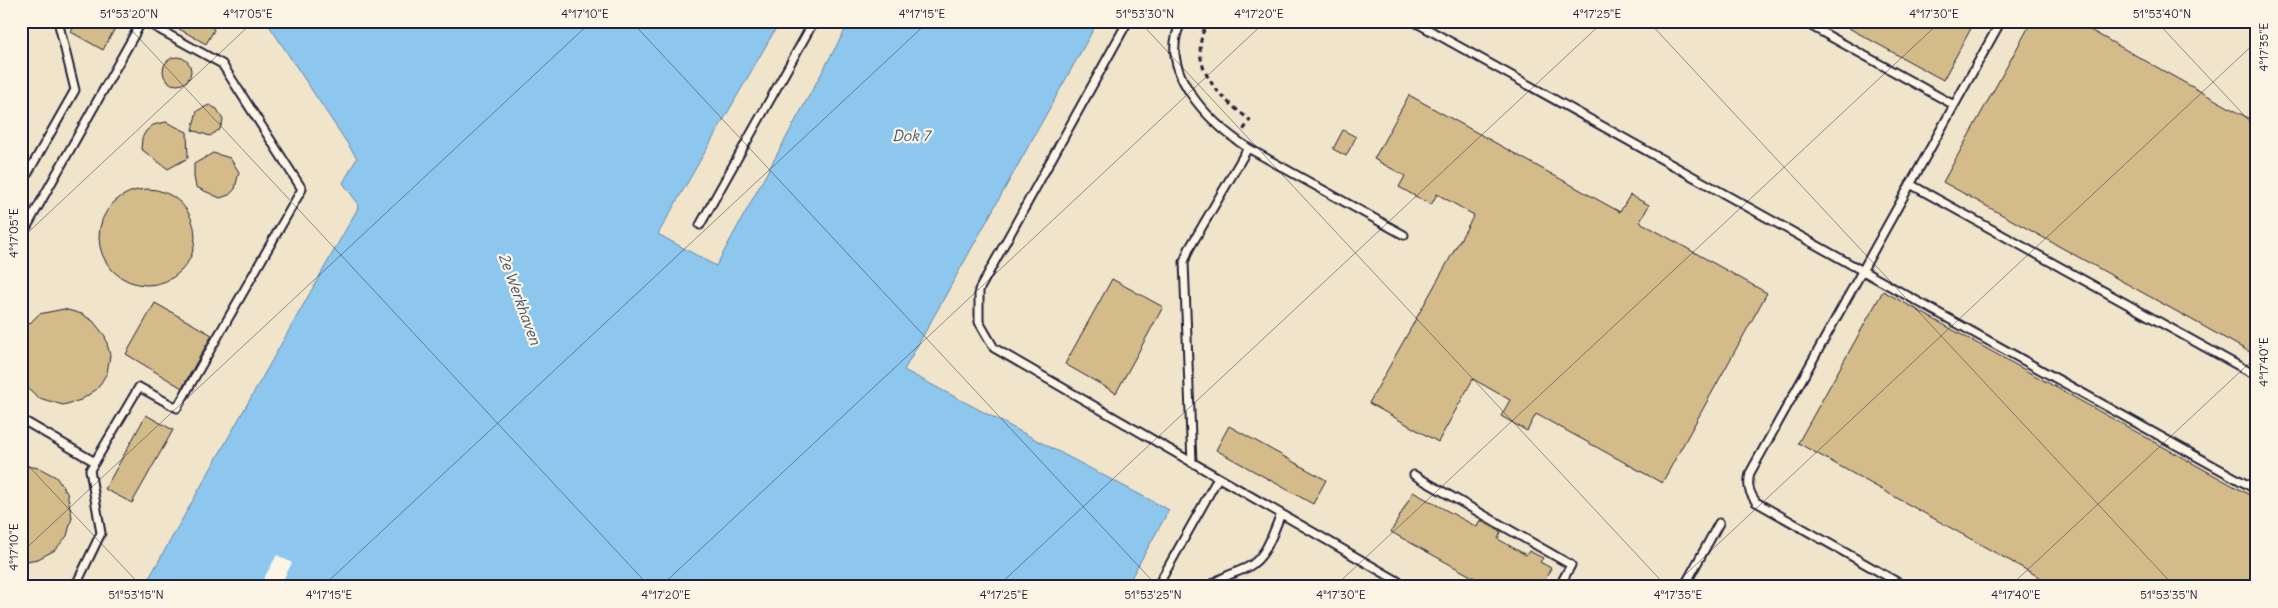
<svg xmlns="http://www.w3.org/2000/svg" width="2278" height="608" font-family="Delius,sans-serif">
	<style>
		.built { fill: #f0e4ca }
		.water { fill: #8ec7ee; stroke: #6385a6 }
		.pier { fill: #fcf5e5 }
		.building { fill: #d3bb8a; stroke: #22223b }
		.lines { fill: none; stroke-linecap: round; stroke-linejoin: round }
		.lane-casing { stroke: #22223b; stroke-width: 11 }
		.path { stroke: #22223b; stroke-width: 3; stroke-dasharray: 5 4; stroke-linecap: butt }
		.lane { stroke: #fcf5e5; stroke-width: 7 }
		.ticks { fill: none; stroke: #22223b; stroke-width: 1; stroke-opacity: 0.45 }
		.labels { text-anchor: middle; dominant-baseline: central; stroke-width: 4.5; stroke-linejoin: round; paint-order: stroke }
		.water-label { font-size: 15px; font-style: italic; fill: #425471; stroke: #fcf5e5 }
		.neatline { fill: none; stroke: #22223b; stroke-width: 2 }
		.ticks-label { font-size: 12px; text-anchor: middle; fill: #22223b }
	</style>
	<rect width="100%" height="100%" fill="#fcf5e5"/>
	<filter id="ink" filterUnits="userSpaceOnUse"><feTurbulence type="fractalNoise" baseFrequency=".02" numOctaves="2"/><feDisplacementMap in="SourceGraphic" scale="10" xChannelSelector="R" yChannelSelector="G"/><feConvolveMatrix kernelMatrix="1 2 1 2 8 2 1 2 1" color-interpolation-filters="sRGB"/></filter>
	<g filter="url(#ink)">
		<!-- built -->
		<path class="built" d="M21,21H266L357,158L343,183L357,202L358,208L144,587H21V118L29,104L26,78L21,65Z
			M780,21H2257V587H1126L1168,510L904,370L658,235Z"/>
		<!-- water -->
		<path class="water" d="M266,21H780L658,234L716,266L850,21H1098L904,370L1169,510L1126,587H144L358,208L357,202L343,183L357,158Z
			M21,65C28,85 31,99 21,118Z"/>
		<!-- pier -->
		<path class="pier" d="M277,555L292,563L279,587H259Z"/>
		<!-- building -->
		<path class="building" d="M77,21H119L103,50L71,32Z
			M165,21H209L214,30L206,44Z
			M1836,21H1975L1943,80Z
			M2032,21H2074L2257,123V356L1943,182Z
			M163 71a14 14 0 1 1 28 0a14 14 0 1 1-28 0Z
			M1409,95L1620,212L1630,195L1649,205L1640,222L1767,293L1662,483L1536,414L1527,431L1501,416L1510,400L1473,379L1438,442L1369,403L1474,215L1437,194L1431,205L1399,187L1405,176L1374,159Z
			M209,105L217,109L223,120L220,129L210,136L192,130L197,111Z
			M166,122L187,132L188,158L168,169L141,149L142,138L146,131L153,125Z
			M1343,130L1356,137L1346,156L1333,149Z
			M213,153L230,158L239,172L235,189L229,195L220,198L196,187L194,177V164Z
			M99 237a48 48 0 1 1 96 0a48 48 0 1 1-96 0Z
			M1112,279L1163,307L1116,393L1065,364Z
			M1883,291L2257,499V587H2057L1798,443Z
			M155,303L212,335L182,388L126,354Z
			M64,309L82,314L93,321L105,336L110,355L107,373L97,389L81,400L63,405L39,398L21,382V332L39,314Z
			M146,415L173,430L132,503L105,489Z
			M1229,426L1326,480L1313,504L1216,450Z
			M21,465L39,468L56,477L67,493L72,517L67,536L55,550L38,559L21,562Z
			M1413,492L1477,527L1480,520L1501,532L1498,539L1526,555L1529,551L1543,558L1540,562L1551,568L1541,587H1491L1391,532Z"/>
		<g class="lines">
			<defs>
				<path id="lane" d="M1128,21L979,290V322L994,348L1408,587
					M1182,21C1155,70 1210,123 1248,148L1189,249L1184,262L1192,463
					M1413,21L2257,490
					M1802,21L1954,105
					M1248,148L1404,235
					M1910,184L2257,376
					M21,185L75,90L58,21
					M700,225L814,21
					M21,237L142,21
					M21,419L95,462
					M1414,475L1571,565L1559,587
					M75,587L101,533L90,470L139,387L177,408L302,189L222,64L144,21
					M1157,587L1218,478
					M1209,587C1221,576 1234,574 1248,567C1267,557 1273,532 1281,514
					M1684,587L1719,523
					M1906,587L1756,502C1749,492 1747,486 1750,473L2001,21"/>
			</defs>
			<!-- lane casing -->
			<use href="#lane" class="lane-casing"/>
			<!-- path -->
			<path class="path" d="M1208,21C1185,63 1217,96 1250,120L1242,132"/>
			<!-- lane -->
			<use href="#lane" class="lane"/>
		</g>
	</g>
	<!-- ticks -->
	<path class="ticks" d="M123,21L650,587M631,21L1158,587M1139,21L1667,587M1648,21L2175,587M2156,21L2257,129M21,239L254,21M21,458L142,587M21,553L592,21M322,587L929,21M660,587L1266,21M997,587L1604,21M1334,587L1941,21M1672,587L2257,41M2009,587L2257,356"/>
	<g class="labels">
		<!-- water labels -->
		<g class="water-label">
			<text x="911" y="135">Dok 7</text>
			<text transform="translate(520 299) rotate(70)">2e Werkhaven</text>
		</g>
	</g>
	<!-- margin -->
	<rect width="2278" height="608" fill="none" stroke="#fcf5e5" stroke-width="55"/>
	<rect x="28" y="28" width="2222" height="552" class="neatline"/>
	<g class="ticks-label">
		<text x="129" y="18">51°53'20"N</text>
		<text x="248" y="18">4°17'05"E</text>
		<text x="585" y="18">4°17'10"E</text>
		<text x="922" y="18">4°17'15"E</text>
		<text x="1145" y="18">51°53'30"N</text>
		<text x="1259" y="18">4°17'20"E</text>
		<text x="1597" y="18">4°17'25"E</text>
		<text x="1934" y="18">4°17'30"E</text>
		<text x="2162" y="18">51°53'40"N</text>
		<text transform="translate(2264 47) rotate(-90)" y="4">4°17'35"E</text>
		<text transform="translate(14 233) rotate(-90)" y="4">4°17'05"E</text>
		<text transform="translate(2264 362) rotate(-90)" y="4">4°17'40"E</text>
		<text transform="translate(14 547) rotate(-90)" y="4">4°17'10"E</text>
		<text x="136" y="599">51°53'15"N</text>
		<text x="329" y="599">4°17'15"E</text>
		<text x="666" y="599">4°17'20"E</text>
		<text x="1004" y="599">4°17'25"E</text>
		<text x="1153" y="599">51°53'25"N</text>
		<text x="1341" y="599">4°17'30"E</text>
		<text x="1678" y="599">4°17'35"E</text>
		<text x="2016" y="599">4°17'40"E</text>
		<text x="2169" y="599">51°53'35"N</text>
	</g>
</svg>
